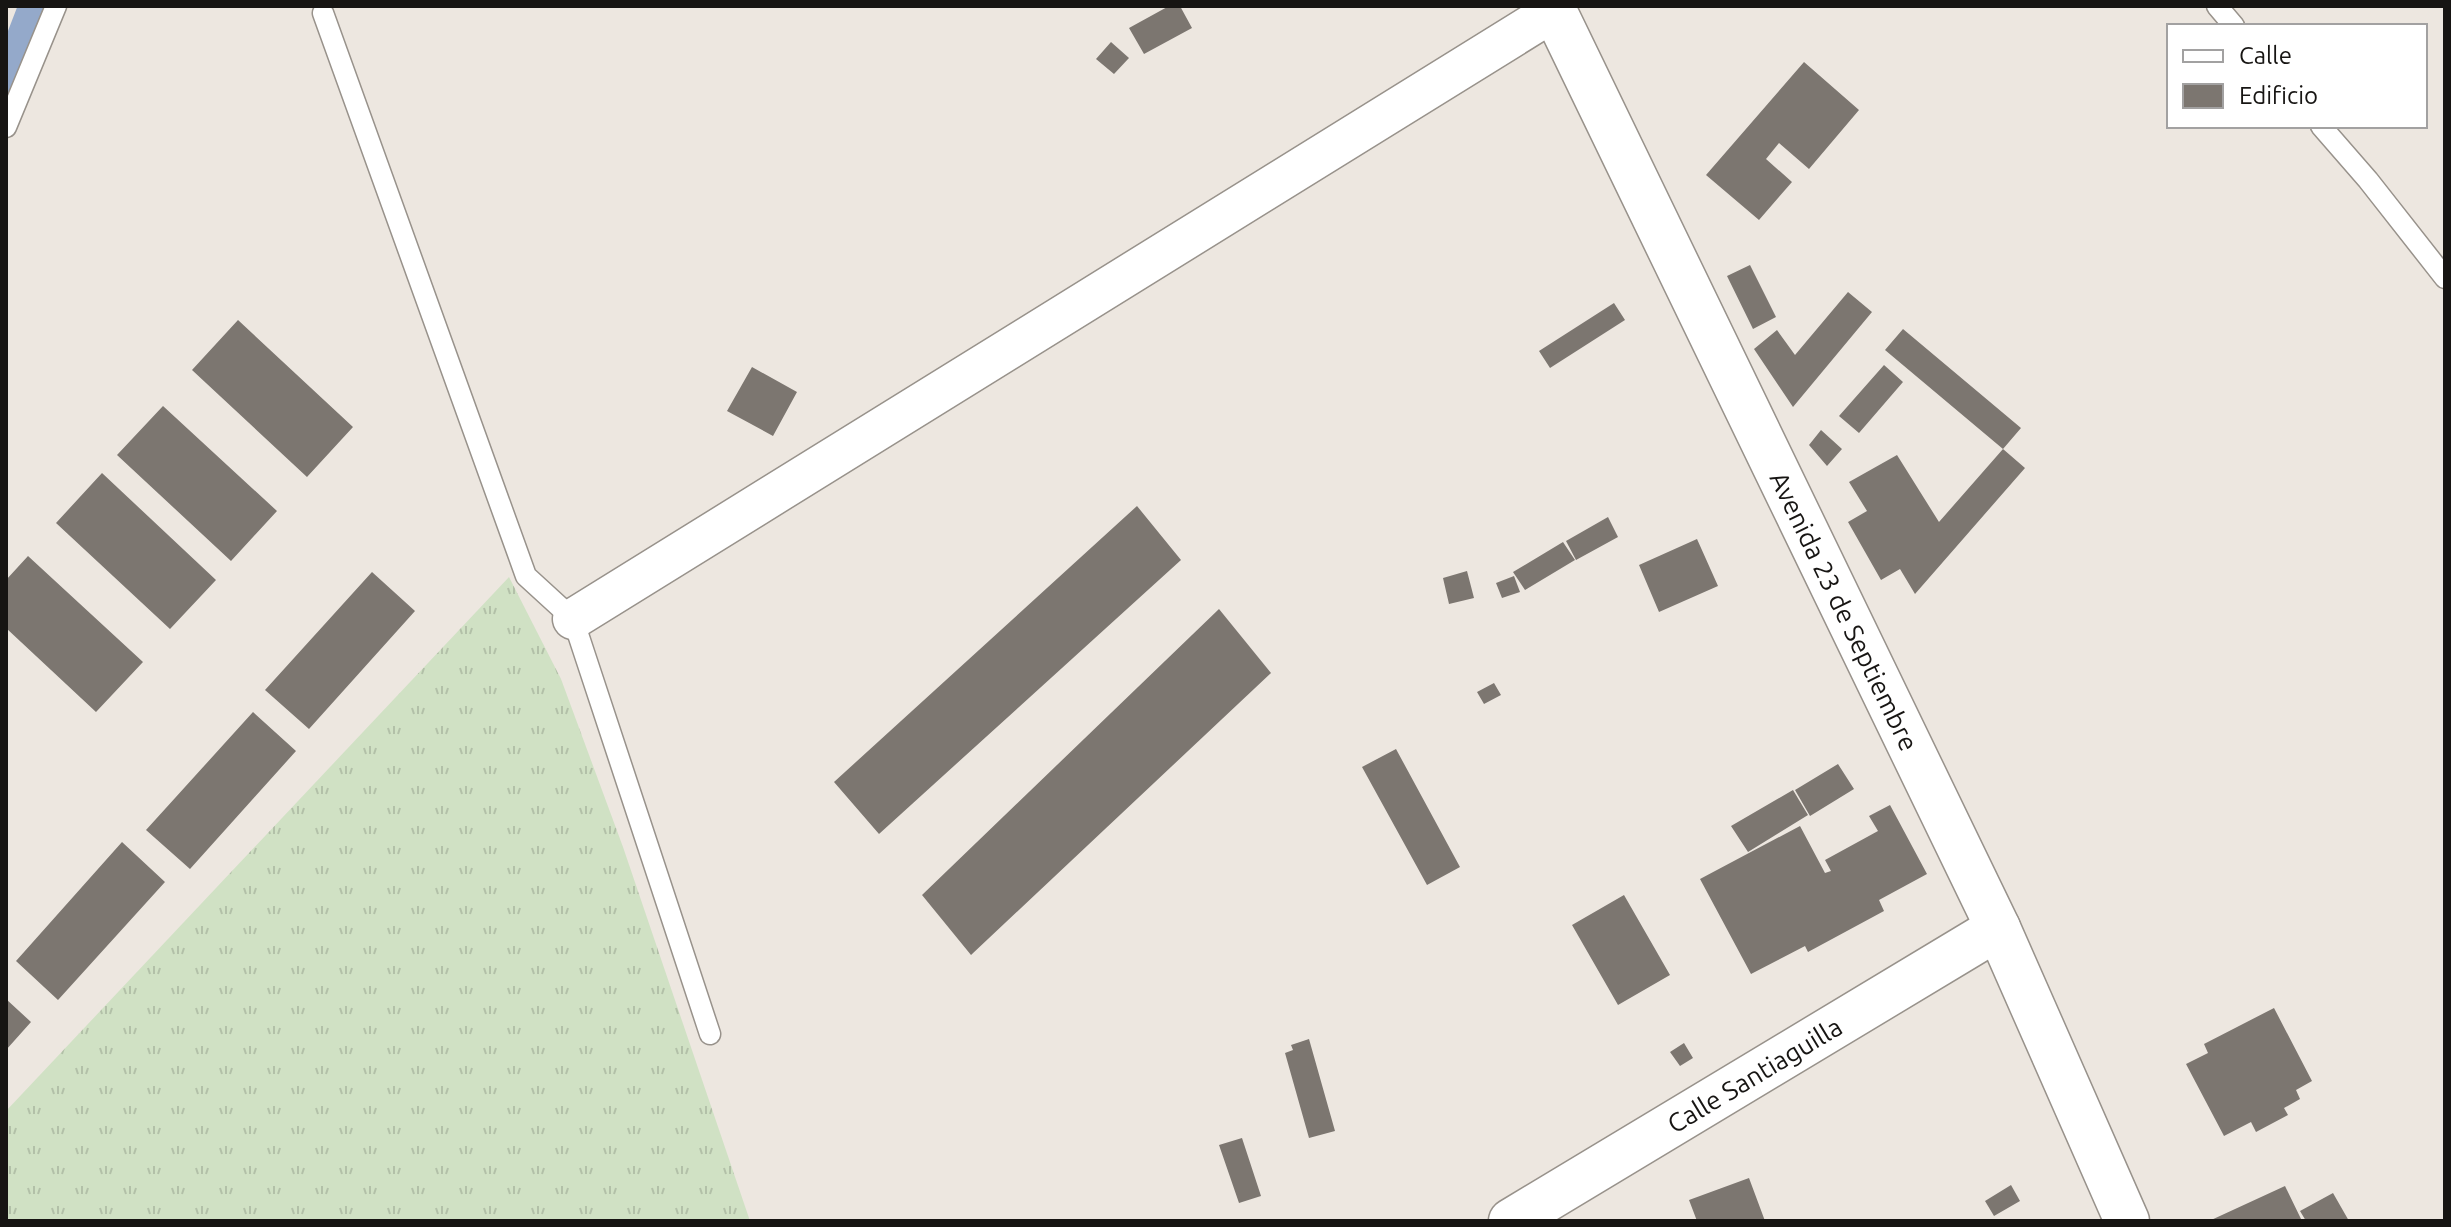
<svg xmlns="http://www.w3.org/2000/svg" width="2451" height="1227" font-family="Ubuntu,sans-serif">
	<style>
		.grass { fill: url(#grass-tufts) }
		.lines { fill: none; stroke-linecap: round; stroke-linejoin: round }
		.canal { stroke: #94a9ca; stroke-width: 40 }
		.building { fill: #7c7670 }
		.service-casing { stroke: #98928b; stroke-width: 23 }
		.minor-casing { stroke: #98928b; stroke-width: 43 }
		.tertiary-casing { stroke: #98928b; stroke-width: 47 }
		.secondary-casing { stroke: #98928b; stroke-width: 47 }
		.service { stroke: #fff; stroke-width: 20 }
		.minor { stroke: #fff; stroke-width: 40 }
		.tertiary { stroke: #fff; stroke-width: 44 }
		.secondary { stroke: #fff; stroke-width: 44 }
		.labels { text-anchor: middle; dominant-baseline: central; stroke-width: 7; stroke-linejoin: round; paint-order: stroke }
		.street-label { font-size: 26px; fill: #171513; stroke: #fff }
	</style>
	<defs>
		<pattern id="grass-tufts" width="24" height="20" patternUnits="userSpaceOnUse" patternTransform="scale(2)"><rect width="24" height="20" fill="#d0e1c4"/><path d="M3 7l-1-3M5 7V3M7 7l1-3M15 17l-1-3M17 17v-4M19 17l1-3" fill="none" stroke="#b2c0a8"/></pattern>
	</defs>
	<rect width="100%" height="100%" fill="#ede7e0"/>
	<!-- grass -->
	<path class="grass" d="M509,577L561,679L623,847L750,1221H6V1111Z"/>
	<g class="lines">
		<!-- canal -->
		<path class="canal" d="M6,92L39,6"/>
	</g>
	<!-- building -->
	<path class="building" d="M1169,6H1180L1192,28L1144,54L1129,28Z
		M1111,42L1129,58L1114,74L1096,59Z
		M1804,62L1859,110L1809,169L1779,143L1766,159L1792,182L1759,220L1706,175Z
		M1750,265L1776,317L1753,329L1727,276Z
		M1848,292L1872,312L1793,407L1754,349L1777,330L1795,355Z
		M1614,303L1625,320L1550,368L1539,351Z
		M238,320L353,427L307,477L192,370Z
		M1903,329L2021,428L2003,449L1885,350Z
		M1884,365L1903,382L1859,433L1839,416Z
		M752,367L797,392L773,436L727,411Z
		M163,406L277,511L231,561L117,455Z
		M1821,430L1842,449L1827,466L1809,445Z
		M2003,449L2025,468L1915,594L1900,569L1881,580L1848,522L1867,511L1849,482L1897,455L1939,522Z
		M102,473L216,580L170,629L56,523Z
		M1137,506L1181,560L879,834L834,782Z
		M1608,517L1618,537L1576,560L1566,541Z
		M1697,539L1718,586L1659,612L1639,565Z
		M1563,542L1575,560L1525,590L1513,572Z
		M28,556L143,662L96,712L6,628V580Z
		M1467,571L1474,598L1449,604L1443,578Z
		M372,572L415,611L309,729L265,690Z
		M1514,576L1520,592L1502,598L1496,583Z
		M1219,609L1271,673L971,955L922,895Z
		M1494,683L1501,695L1484,704L1477,692Z
		M253,712L296,751L190,869L146,830Z
		M1396,749L1460,867L1427,885L1362,767Z
		M1838,764L1854,789L1810,816L1795,790Z
		M1793,790L1808,815L1748,852L1731,826Z
		M1890,805L1927,874L1879,900L1884,911L1808,952L1805,946L1751,974L1700,879L1800,826L1825,873L1831,871L1825,860L1878,831L1869,816Z
		M122,842L165,882L58,1000L16,961Z
		M1624,895L1670,975L1618,1005L1572,925Z
		M6,999L31,1022L6,1050Z
		M2274,1008L2312,1081L2296,1090L2300,1099L2284,1108L2288,1115L2256,1132L2251,1122L2224,1136L2186,1064L2208,1053L2204,1044Z
		M1309,1039L1335,1131L1309,1138L1285,1053L1293,1050L1291,1045Z
		M1684,1043L1693,1058L1680,1066L1670,1052Z
		M1242,1138L1261,1196L1239,1203L1219,1145Z
		M1749,1178L1765,1221H1697L1689,1200Z
		M2011,1185L2020,1201L1994,1216L1985,1201Z
		M2285,1186L2302,1221H2209Z
		M2333,1193L2349,1221H2306L2300,1211Z"/>
	<g class="lines">
		<defs>
			<path id="service" d="M2217,6L2234,26
				M323,13L526,576L573,619L710,1034
				M2321,126L2368,180L2445,278
				M6,127L56,6"/>
			<path id="minor" d="M573,619L1554,11"/>
			<g id="tertiary">
				<path id="s1" d="M1511,1221L1998,928"/>
			</g>
			<g id="secondary">
				<path id="s2" d="M1552,6L1998,928L2127,1221"/>
			</g>
		</defs>
		<!-- service casing -->
		<use href="#service" class="service-casing"/>
		<!-- minor casing -->
		<use href="#minor" class="minor-casing"/>
		<!-- tertiary casing -->
		<use href="#tertiary" class="tertiary-casing"/>
		<!-- secondary casing -->
		<use href="#secondary" class="secondary-casing"/>
		<!-- service -->
		<use href="#service" class="service"/>
		<!-- minor -->
		<use href="#minor" class="minor"/>
		<!-- tertiary -->
		<use href="#tertiary" class="tertiary"/>
		<!-- secondary -->
		<use href="#secondary" class="secondary"/>
	</g>
	<g class="labels">
		<!-- street labels -->
		<g class="street-label">
			<text stroke="none"><textPath href="#s2" startOffset="672">Avenida 23 de Septiembre</textPath></text>
			<text stroke="none"><textPath href="#s1" startOffset="284">Calle Santiaguilla</textPath></text>
		</g>
	</g>
	<!-- border -->
	<rect width="2451" height="1227" fill="none" stroke="#171513" stroke-width="16"/>
	<!-- legend -->
	<rect x="2167" y="24" width="260" height="104" fill="#ffffff" stroke="#a2a1a1" stroke-width="2"/>
	<rect x="2183" y="50" width="40" height="12" fill="#ffffff" stroke="#a2a1a1" stroke-width="2"/>
	<text x="2239" y="64" font-size="24" fill="#171513">Calle</text>
	<rect x="2183" y="84" width="40" height="24" fill="#7c7670" stroke="#a2a1a1" stroke-width="2"/>
	<text x="2239" y="104" font-size="24" fill="#171513">Edificio</text>
</svg>
